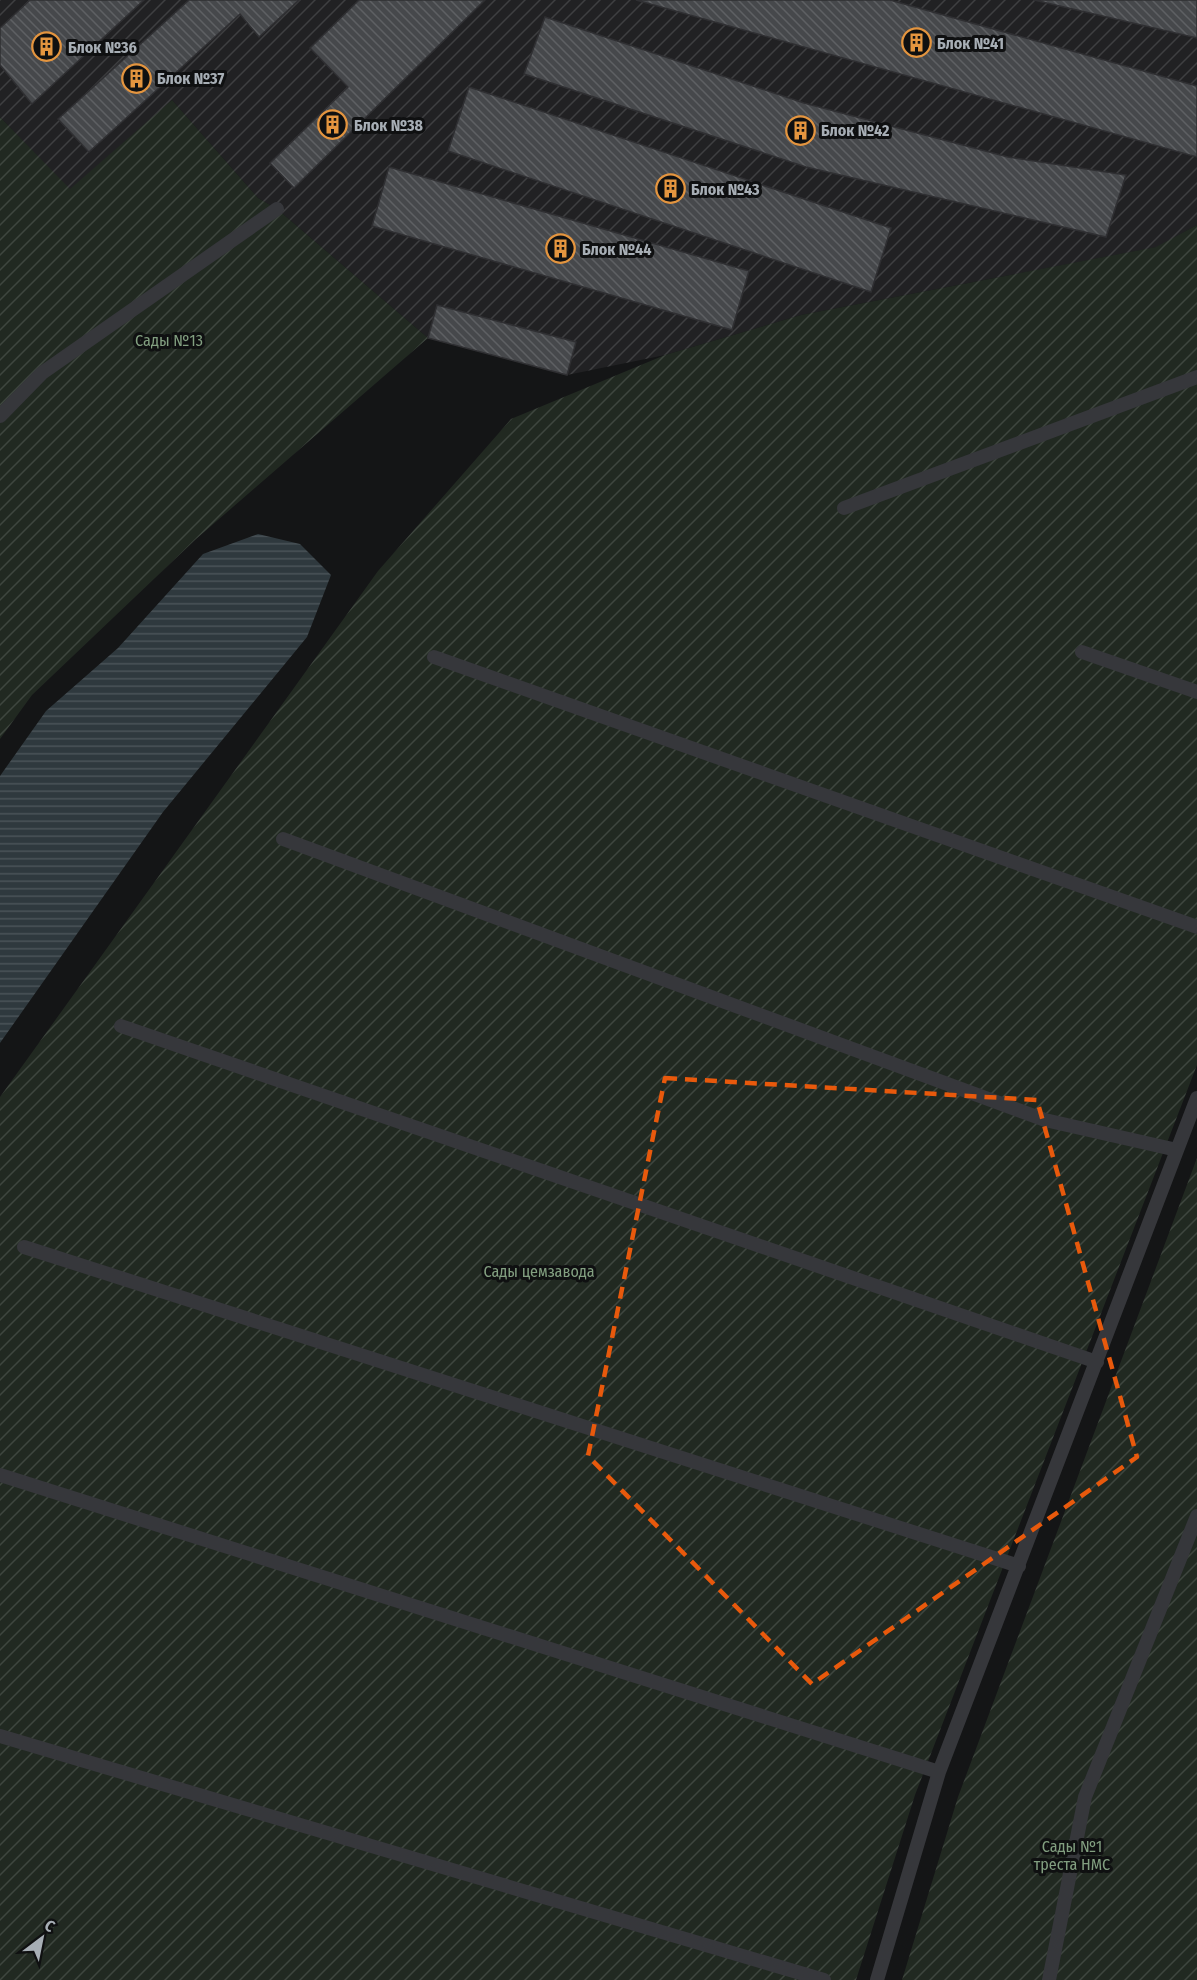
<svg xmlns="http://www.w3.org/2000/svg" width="1197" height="1980" font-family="'Fira Sans Condensed',sans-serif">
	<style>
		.industrial { fill: url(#industrial-furrows) }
		.garden { fill: url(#garden-furrows) }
		.water { fill: url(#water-rules) }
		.building { fill: url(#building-back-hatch); stroke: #2f2f32; stroke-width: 1.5 }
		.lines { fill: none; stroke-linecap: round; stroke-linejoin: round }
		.service { stroke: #36373b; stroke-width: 14 }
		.marked { fill: none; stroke: #e8590c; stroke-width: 4.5; stroke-dasharray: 12 8; stroke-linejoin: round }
		.labels { text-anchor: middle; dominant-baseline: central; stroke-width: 6; stroke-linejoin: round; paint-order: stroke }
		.poi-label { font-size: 16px; font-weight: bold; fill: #a7aeb5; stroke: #0f1011; text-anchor: start }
		.park-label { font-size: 16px; fill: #829f80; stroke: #0f1011 }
	</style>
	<defs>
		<pattern id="industrial-furrows" width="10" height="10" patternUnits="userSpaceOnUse" patternTransform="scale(1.5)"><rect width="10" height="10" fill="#212123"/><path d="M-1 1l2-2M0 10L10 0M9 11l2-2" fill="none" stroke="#3e3f41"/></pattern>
		<pattern id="garden-furrows" width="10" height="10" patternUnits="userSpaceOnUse" patternTransform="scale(1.5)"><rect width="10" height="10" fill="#212921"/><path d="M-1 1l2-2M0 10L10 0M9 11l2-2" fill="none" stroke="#3e463f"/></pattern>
		<pattern id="water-rules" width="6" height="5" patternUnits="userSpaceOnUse" patternTransform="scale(1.5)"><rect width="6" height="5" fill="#2f393e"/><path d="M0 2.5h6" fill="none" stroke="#4a5358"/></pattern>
		<pattern id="building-back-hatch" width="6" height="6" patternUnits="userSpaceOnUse" patternTransform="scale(1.5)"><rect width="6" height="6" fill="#46484b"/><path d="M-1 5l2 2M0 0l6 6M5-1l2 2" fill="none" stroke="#5e6063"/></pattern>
	</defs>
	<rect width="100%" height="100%" fill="#141516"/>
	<!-- industrial -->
	<path class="industrial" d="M0,0H1197V225L1157,247L801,315L665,355L567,375L428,338L277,209L258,198L172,100L70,190L0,117Z"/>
	<!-- garden -->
	<path class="garden" d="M172,100L258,198L277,209L428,338L196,539L32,695L0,739V117L70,189Z
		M1197,225V1065L915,1795L856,1980H0V1097L378,571L511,419L665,355L801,315L1156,247Z
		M1197,1158V1980H902L958,1797Z"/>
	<!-- water -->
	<path class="water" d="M258,534L300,544L331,575L307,637L163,812L0,1043V776L46,711L118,648L203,554Z"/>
	<!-- building -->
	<path class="building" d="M30,0H144L32,104L0,65V28Z
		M189,0H299L259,37L240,14L89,152L58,119Z
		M359,0H485L294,188L270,163L348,87L310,48Z
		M636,0H890L1197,86V157Z
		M1034,0H1197V38Z
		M545,17L804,103L1008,157L1126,175L1106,237L806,167L524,74Z
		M469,87L891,228L871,292L448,151Z
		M389,167L749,271L732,330L372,226Z
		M437,305L576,342L567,375L428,338Z"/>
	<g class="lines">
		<!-- service -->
		<path class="service" d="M0,416L42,373L277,209
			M844,508L1197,377
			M1082,652L1197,692
			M434,657L1197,927
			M283,839L1045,1120L1177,1150
			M121,1026L1097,1362
			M24,1247L1019,1566
			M0,1475L939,1772
			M0,1736L824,1980
			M877,1980L939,1772L1197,1098
			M1049,1980L1085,1797L1197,1516"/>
	</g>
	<!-- marked area -->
	<path class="marked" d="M665,1078L1037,1100L1137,1457L812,1684L588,1456Z"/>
	<!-- icons -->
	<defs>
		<symbol id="building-ring" viewBox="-11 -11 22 22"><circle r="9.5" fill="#0f1011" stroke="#e4953f" stroke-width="1.5"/><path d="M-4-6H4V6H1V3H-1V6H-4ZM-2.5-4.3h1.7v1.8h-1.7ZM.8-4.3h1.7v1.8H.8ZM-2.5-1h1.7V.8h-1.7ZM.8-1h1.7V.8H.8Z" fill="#e4953f"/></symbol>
	</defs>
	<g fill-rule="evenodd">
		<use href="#building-ring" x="900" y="26" width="33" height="33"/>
		<use href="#building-ring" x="30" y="30" width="33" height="33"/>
		<use href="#building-ring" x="120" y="62" width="33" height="33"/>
		<use href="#building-ring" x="316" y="108" width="33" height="33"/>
		<use href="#building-ring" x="784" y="114" width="33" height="33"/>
		<use href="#building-ring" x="654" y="172" width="33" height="33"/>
		<use href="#building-ring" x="544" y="232" width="33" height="33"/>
	</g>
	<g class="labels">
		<!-- poi labels -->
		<g class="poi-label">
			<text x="937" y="43">Блок №41</text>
			<text x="68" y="47">Блок №36</text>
			<text x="157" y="78">Блок №37</text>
			<text x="354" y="125">Блок №38</text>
			<text x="821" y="130">Блок №42</text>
			<text x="691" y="189">Блок №43</text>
			<text x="582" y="249">Блок №44</text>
		</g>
		<!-- park labels -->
		<g class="park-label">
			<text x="169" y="340">Сады №13</text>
			<text x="539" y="1271">Сады цемзавода</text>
			<text x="1072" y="1846">Сады №1<tspan x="1072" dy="18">треста НМС</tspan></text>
		</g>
	</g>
	<!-- north arrow -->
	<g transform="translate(42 1938) rotate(32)" stroke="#0f1011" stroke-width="4.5" paint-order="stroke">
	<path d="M0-4.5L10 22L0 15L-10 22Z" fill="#a7aeb5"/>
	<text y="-9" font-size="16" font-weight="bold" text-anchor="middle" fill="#a7aeb5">С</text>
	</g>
</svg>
